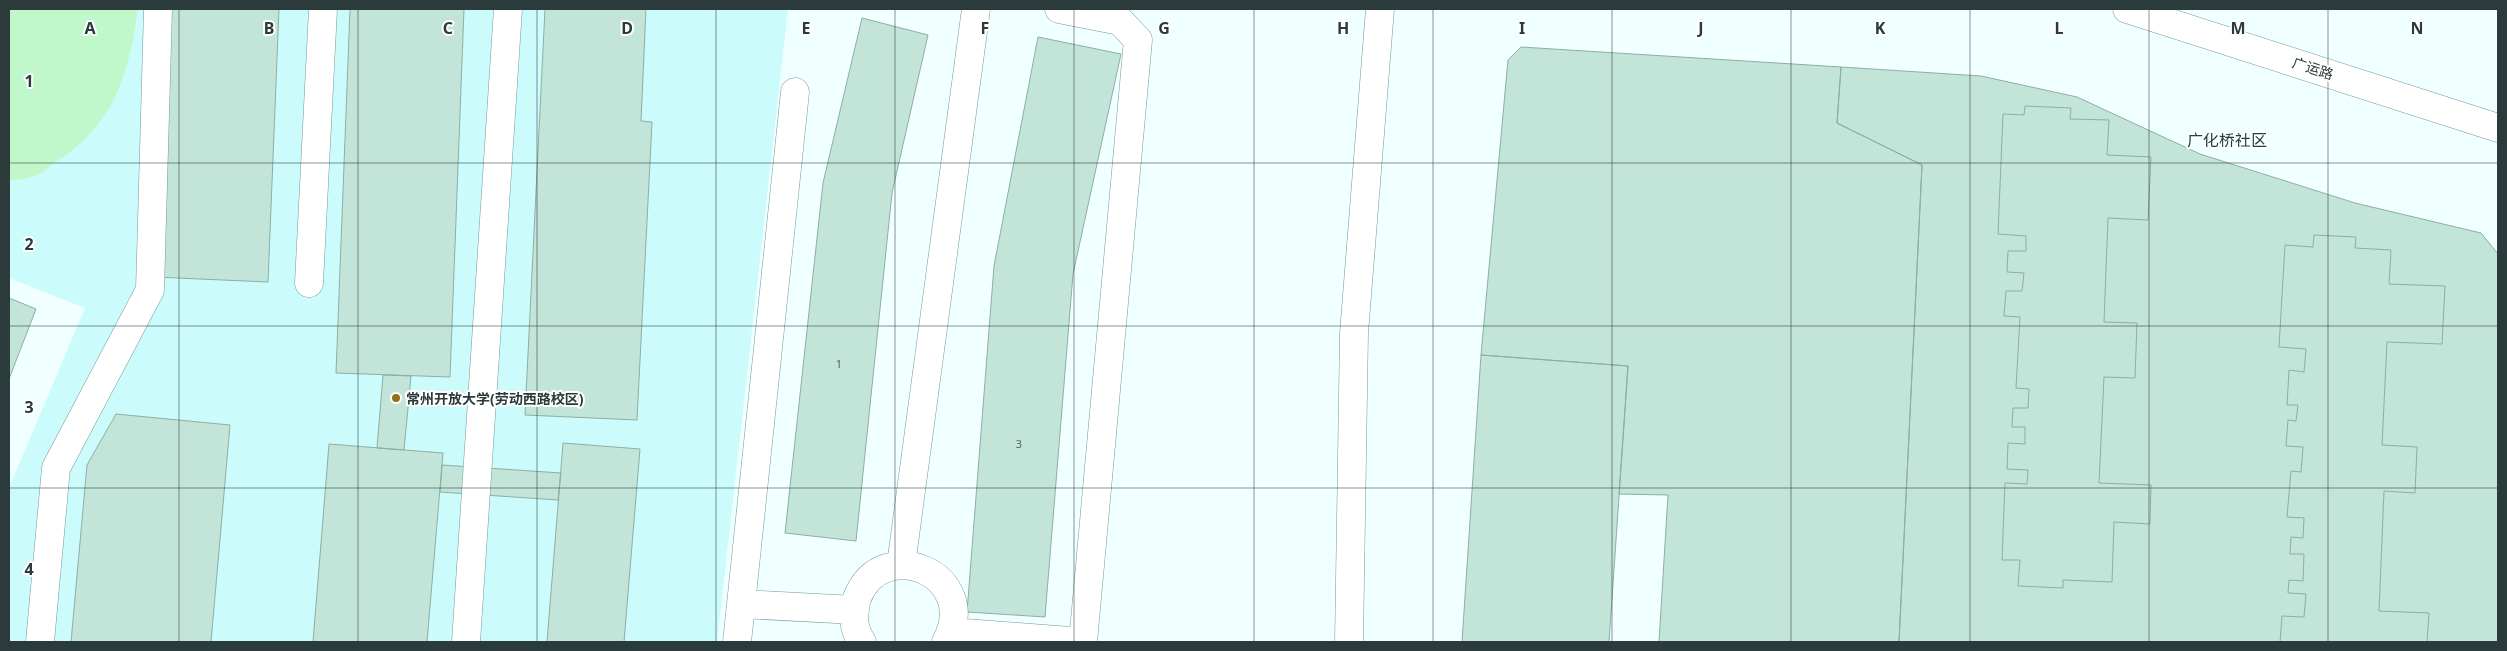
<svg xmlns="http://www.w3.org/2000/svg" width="2507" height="651" font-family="'Noto Sans','Noto Sans SC',sans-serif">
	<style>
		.built { fill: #cbfbfb }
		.green { fill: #c1f8cb }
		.building { fill: #c2e4d9; stroke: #8eaea3 }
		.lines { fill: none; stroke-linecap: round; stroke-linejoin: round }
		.minor-casing { stroke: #769999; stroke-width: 29 }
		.minor { stroke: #fff; stroke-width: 28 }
		.grid { fill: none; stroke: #2b3a3a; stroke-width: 1; stroke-opacity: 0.55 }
		.poi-dot { fill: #956e17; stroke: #fff; stroke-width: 2 }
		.labels { text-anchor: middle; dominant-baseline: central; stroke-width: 4; stroke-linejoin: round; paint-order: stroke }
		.number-label { font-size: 11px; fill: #516462 }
		.street-label { font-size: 14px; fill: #2b3a3a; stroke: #fff }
		.poi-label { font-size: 14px; font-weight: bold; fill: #2b3a3a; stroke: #fff; text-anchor: start }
		.quarter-label { font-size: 16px; fill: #1f4041; stroke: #fff }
		.grid-label { font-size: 16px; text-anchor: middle; font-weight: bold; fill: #2b3a3a; stroke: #fff; stroke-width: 4; stroke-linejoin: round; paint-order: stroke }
	</style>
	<rect width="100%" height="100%" fill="#f0ffff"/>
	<!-- built -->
	<path class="built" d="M9,9H788L717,642H9V488L85,308L9,278Z"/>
	<!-- green -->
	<path class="green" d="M9,9H138C129,73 115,124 57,161C50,166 43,173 35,176C27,179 17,180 9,181Z"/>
	<!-- building -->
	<path class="building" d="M165,9H279L268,282L154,277Z
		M350,9H464L450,377L336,373Z
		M545,9H646L641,121L652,122L637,420L525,415Z
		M862,18L928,35L892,193L856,541L785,533L823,183Z
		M1038,37L1121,54L1073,274L1045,617L967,612L994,266Z
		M1521,47L1841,67L1837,123L1922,165L1899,642H1659L1668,495L1619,494L1628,366L1481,355L1508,60Z
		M1841,67L1981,76L2077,97L2200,154L2355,203L2481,233L2498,254V642H1899L1922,165L1837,123Z
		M2025,106L2071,108L2070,119L2109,120L2107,155L2151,157L2148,220L2108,218L2104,322L2137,323L2135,378L2104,377L2099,483L2151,485L2150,524L2114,522L2112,582L2063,580V588L2018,586L2020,560H2002L2005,483L2027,484L2028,470L2007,469L2008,443L2025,444V427H2012L2013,408H2028L2029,389L2016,388L2020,317L2004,316L2006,291H2022L2024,273L2007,272L2008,251H2026V236L1998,234L2003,114L2024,115Z
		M2314,235L2356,237L2355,248L2391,250L2389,284L2445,286L2442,344L2387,342L2382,445L2417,447L2415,493L2384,491L2379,611L2429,613L2427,642H2280L2282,616L2304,617L2306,594L2288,593L2289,580L2303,581L2304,554H2290L2291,537L2303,538L2304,518L2287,517L2291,471L2301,472L2303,447L2286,446L2288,420L2296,421L2298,405H2287L2289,370L2304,372L2306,349L2279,347L2285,245L2313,247Z
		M9,298L36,309L9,379Z
		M1481,355L1628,366L1609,642H1462Z
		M383,375L411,376L404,450L377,448Z
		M116,414L230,425L211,642H71L87,465Z
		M563,443L640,449L624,642H547Z
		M329,444L443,453L427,642H313Z
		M442,465L561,473L558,500L440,492Z"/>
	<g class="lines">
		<defs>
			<path id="minor" d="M1059,9L1120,21L1138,40L1083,642
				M2127,9L2498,128
				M309,283L323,9
				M901,565L976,9
				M741,604L855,610
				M952,632L1083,642
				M40,642L56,468L150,290L158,9
				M466,642L508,9
				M737,642L795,92
				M862,642C853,629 852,613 857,598C882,533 982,574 946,642
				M1349,642L1354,333L1380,9"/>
		</defs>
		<!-- minor casing -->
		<use href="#minor" class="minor-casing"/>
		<!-- minor -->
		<use href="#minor" class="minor"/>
	</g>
	<!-- grid -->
	<path class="grid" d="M179,9V642M358,9V642M537,9V642M716,9V642M895,9V642M1074,9V642M1254,9V642M1433,9V642M1612,9V642M1791,9V642M1970,9V642M2149,9V642M2328,9V642M9,163H2498M9,326H2498M9,488H2498"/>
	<!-- markers -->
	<circle class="poi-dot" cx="396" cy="398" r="5"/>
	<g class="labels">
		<!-- number labels -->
		<g class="number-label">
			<text x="839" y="363">1</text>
			<text x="1019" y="443">3</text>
		</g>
		<!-- street labels -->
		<g class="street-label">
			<text transform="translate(2313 68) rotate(18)">广运路</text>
		</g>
		<!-- poi labels -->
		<g class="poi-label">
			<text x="406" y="398">常州开放大学(劳动西路校区)</text>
		</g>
		<!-- quarter labels -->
		<g class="quarter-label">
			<text x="2227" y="140">广化桥社区</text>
		</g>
	</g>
	<g class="grid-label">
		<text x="90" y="34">A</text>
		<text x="269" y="34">B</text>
		<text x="448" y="34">C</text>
		<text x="627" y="34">D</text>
		<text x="806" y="34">E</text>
		<text x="985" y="34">F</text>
		<text x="1164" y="34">G</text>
		<text x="1343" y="34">H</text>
		<text x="1522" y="34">I</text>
		<text x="1701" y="34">J</text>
		<text x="1880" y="34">K</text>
		<text x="2059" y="34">L</text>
		<text x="2238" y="34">M</text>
		<text x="2417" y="34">N</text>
		<text x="29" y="87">1</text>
		<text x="29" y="250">2</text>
		<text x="29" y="413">3</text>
		<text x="29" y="575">4</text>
	</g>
	<!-- border -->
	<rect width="2507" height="651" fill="none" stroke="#2b3a3a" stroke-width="20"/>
</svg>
